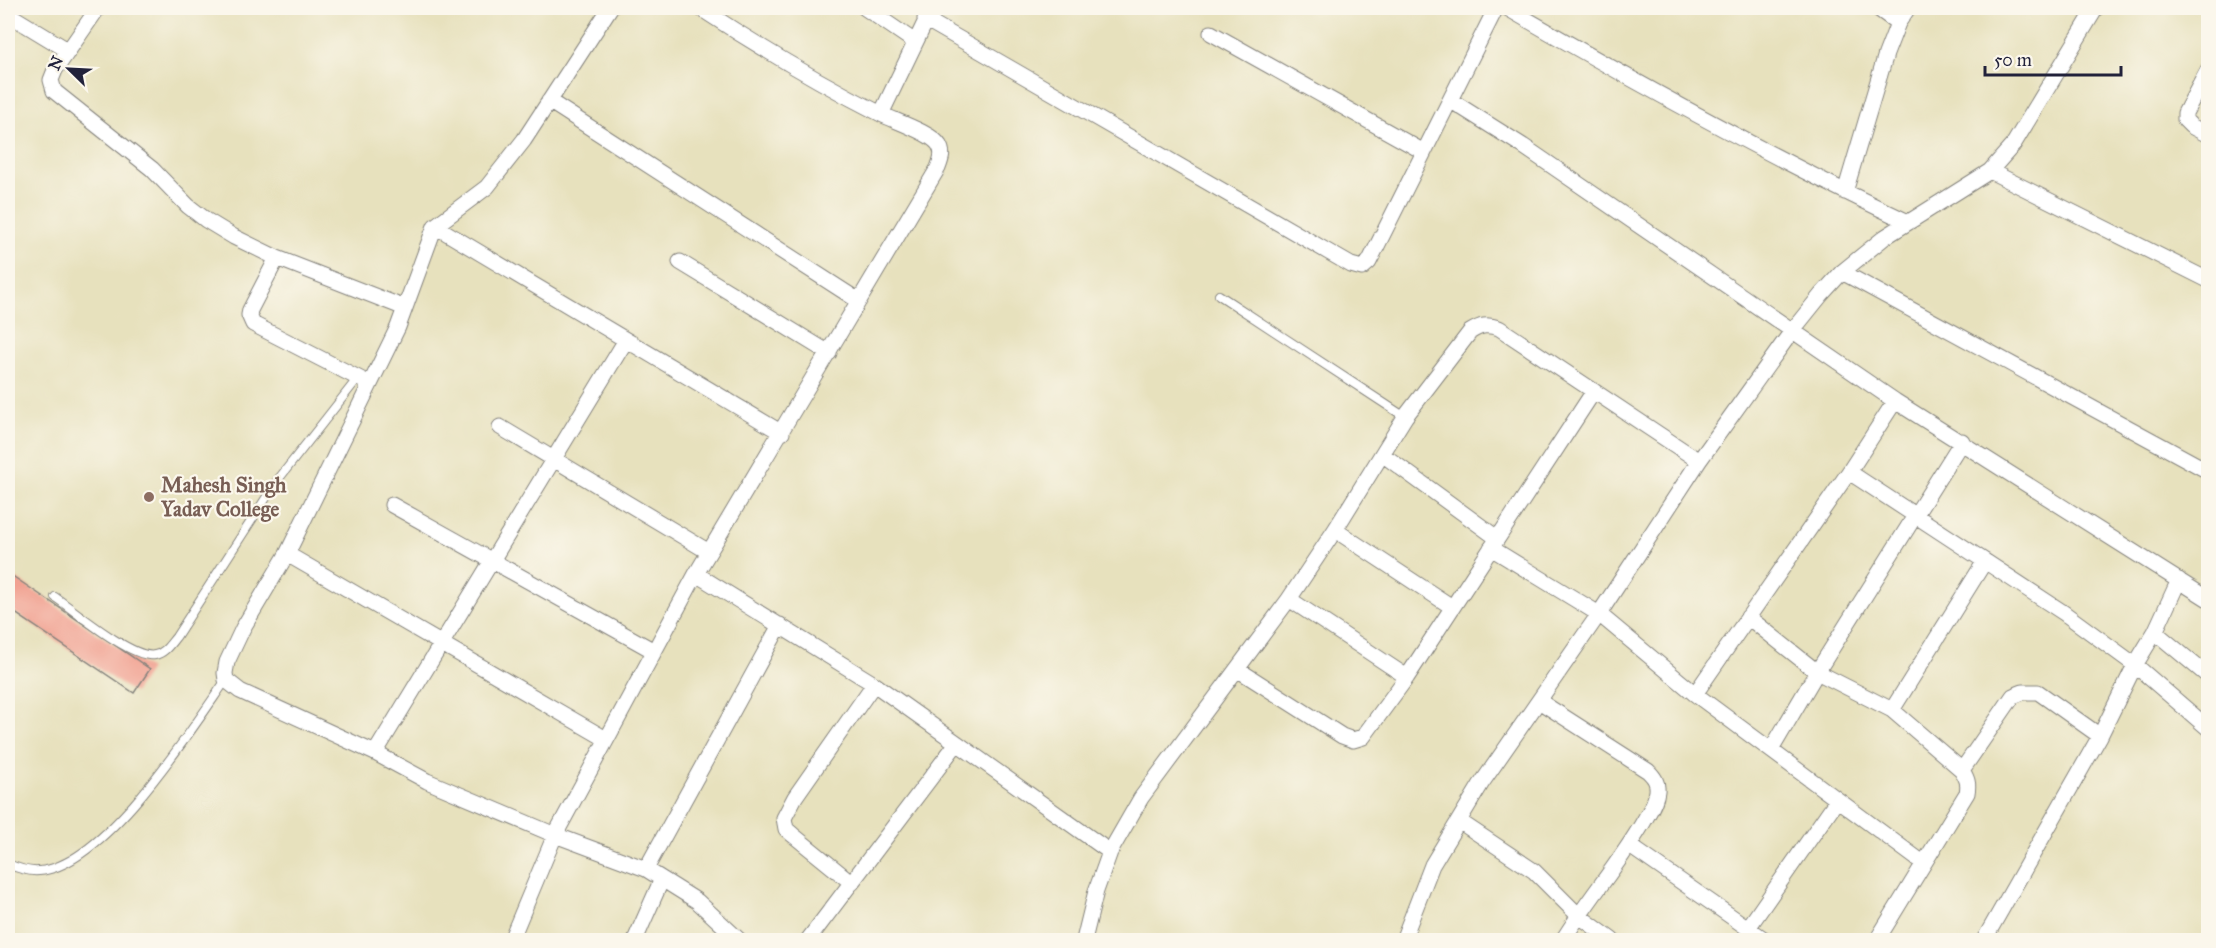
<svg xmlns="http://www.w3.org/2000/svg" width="2216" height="948" font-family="'IM FELL Great Primer',serif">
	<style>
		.building { fill: #f1a191 }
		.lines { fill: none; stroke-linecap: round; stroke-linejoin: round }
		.lane-casing { stroke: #84827c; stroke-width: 10 }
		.street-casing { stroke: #84827c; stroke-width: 17 }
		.lane { stroke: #fff; stroke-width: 8 }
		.street { stroke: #fff; stroke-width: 15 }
		.education-dot { fill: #8d6e63; stroke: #fbf7ec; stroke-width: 2 }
		.labels { text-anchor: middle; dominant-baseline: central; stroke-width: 4.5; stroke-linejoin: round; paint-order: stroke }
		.education-label { font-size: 21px; font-weight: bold; fill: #785e54; stroke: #fbf7ec; text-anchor: start }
	</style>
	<rect width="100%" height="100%" fill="#fbf7ec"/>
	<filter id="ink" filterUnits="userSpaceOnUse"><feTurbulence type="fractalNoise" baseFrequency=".0167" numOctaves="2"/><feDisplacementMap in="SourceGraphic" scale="12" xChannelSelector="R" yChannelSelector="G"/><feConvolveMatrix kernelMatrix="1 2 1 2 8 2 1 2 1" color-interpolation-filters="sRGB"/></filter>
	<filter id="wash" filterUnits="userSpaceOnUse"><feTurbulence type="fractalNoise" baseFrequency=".008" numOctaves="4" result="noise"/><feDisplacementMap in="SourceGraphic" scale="24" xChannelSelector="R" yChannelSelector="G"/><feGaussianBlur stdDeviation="1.35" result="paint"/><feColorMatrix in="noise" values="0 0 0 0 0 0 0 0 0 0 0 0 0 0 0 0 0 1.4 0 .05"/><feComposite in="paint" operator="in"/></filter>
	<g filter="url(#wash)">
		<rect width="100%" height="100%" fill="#e7e1bd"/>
		<g id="blocks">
			<!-- building -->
			<path class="building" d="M8,573L150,669L134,693L8,608Z"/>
		</g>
	</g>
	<g filter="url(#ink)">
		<use href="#blocks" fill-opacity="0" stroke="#84827c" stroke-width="1.5"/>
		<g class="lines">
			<defs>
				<path id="lane" d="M1219,295L1405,417
					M55,597C75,611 133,660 155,655C165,653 170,644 176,637L277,481L358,378
					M8,864C17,868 28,872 39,871C105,866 191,730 226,680"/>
				<path id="street" d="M98,8L55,70L51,80L54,91L152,169L188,206L206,220L234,237L277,258L405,308
					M610,8L524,140L487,187L435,226L398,327L287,554L243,628L227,662L225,673L226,680L240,691L375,753L427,781L555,835L646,869L697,901L739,940
					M700,8C759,47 818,82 881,114
					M865,8L915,42
					M1507,8C1638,84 1770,157 1908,222
					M1877,8L1898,23
					M8,14L69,51
					M925,19L1351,265L1362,268L1369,262L1496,8
					M1211,33L1424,152
					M2208,70L2185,113V120L2191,126L2208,135
					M1450,100L1523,146L1895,401L2208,599
					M549,101L859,301
					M1990,171L2208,280
					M1845,192L1886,54L1898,23L1908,8
					M435,226L782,433
					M277,258L250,310L249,315L253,324L370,384
					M680,262L829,353
					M1842,272L2208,471
					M500,427L709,552
					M1382,454L1497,538
					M1849,472L2064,613L2135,665L2208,728
					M392,505L654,651
					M1335,530L1452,607
					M1491,548L1599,614L1695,694L1923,863
					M287,554L606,739
					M696,574L874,684L1110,852
					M1289,599L1407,677
					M1748,617L1817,672L1892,710L1962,770C1967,779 1969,783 1967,793L1877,940
					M2155,632L2208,676
					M1237,669L1342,736L1353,740L1363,737L1407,677L1594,391
					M1695,694L1849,472L1895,401
					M1539,701L1648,771C1654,777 1658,782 1657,791C1656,802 1649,812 1644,821C1620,863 1588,899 1563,940
					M1892,710L1985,561
					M1771,750L1817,672L1962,441
					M375,753L626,340
					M1962,770L2013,696L2023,692H2038L2100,736
					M1459,821L1534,871L1578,915L1612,940
					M1630,846L1765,940
					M646,869L780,625
					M852,883L793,835L786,829L784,818L795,797L874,684
					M1748,928L1837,800
					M511,940L555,835L696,574L938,168C941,160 944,153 939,145C932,133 895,121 881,114L932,8
					M635,940L662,879
					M808,940L957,743
					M1084,940L1096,891L1110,852L1141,798L1289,599L1335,530L1405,417L1470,332C1481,325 1487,324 1499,328L1699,461
					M1403,940L1432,865L1481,784L1599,614L1699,461L1792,331L1821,295L1842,272L1885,237L1990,171L2013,145L2096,8
					M1984,940L2100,736L2135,665L2155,632L2179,580"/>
			</defs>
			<!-- lane casing -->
			<use href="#lane" class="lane-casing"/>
			<!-- street casing -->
			<use href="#street" class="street-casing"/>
			<!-- lane -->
			<use href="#lane" class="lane"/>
			<!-- street -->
			<use href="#street" class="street"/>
		</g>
	</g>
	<!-- markers -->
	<circle class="education-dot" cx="149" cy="497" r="6"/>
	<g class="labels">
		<!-- education labels -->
		<g class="education-label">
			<text x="161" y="485">Mahesh Singh<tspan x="161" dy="24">Yadav College</tspan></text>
		</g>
	</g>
	<!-- margin -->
	<rect width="2216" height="948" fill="none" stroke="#fbf7ec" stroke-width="30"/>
	<!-- north arrow -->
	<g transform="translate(69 69) rotate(294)" stroke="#fbf7ec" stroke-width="4.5" paint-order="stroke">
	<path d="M0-4.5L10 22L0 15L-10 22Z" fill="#22223b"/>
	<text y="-9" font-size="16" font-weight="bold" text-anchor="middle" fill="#22223b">N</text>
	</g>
	<!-- scale -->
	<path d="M1985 66v9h136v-9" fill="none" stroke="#22223b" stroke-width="3"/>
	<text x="1994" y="66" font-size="18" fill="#22223b" stroke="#fbf7ec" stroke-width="4.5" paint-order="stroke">50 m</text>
</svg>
